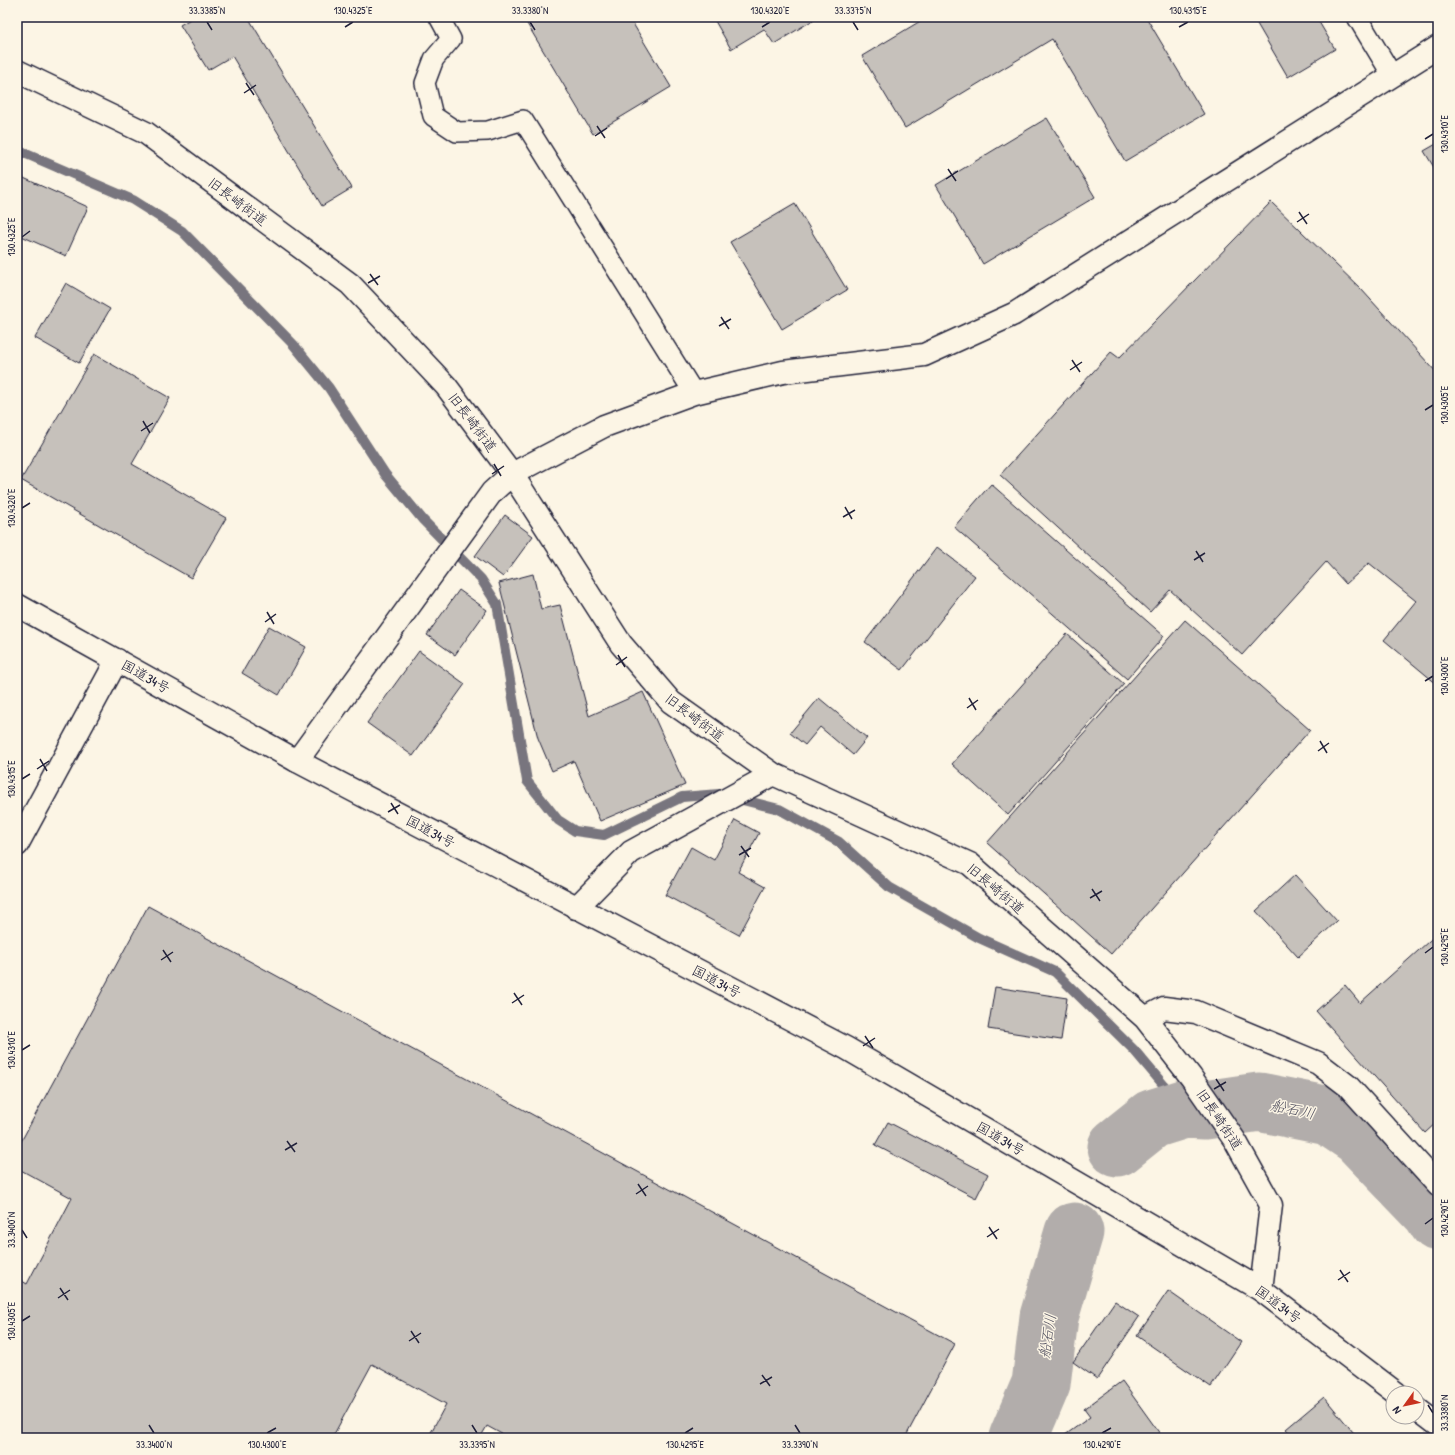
<svg xmlns="http://www.w3.org/2000/svg" width="1455" height="1455" font-family="'Patrick Hand','Klee One',sans-serif">
	<style>
		.lines { fill: none; stroke-linecap: round; stroke-linejoin: round }
		.stream { stroke: #78757e; stroke-width: 10 }
		.river { stroke: #b2adab; stroke-width: 59 }
		.building { fill: #c6c1bb; stroke: #22223b }
		.lane-casing { stroke: #22223b; stroke-width: 22 }
		.street-casing { stroke: #22223b; stroke-width: 25 }
		.secondary-casing { stroke: #22223b; stroke-width: 25 }
		.highway-casing { stroke: #22223b; stroke-width: 25 }
		.lane { stroke: #fcf5e5; stroke-width: 19 }
		.street { stroke: #fcf5e5; stroke-width: 22 }
		.secondary { stroke: #fcf5e5; stroke-width: 22 }
		.highway { stroke: #fcf5e5; stroke-width: 22 }
		.ticks { fill: none; stroke: #22223b; stroke-width: 1.5 }
		.labels { text-anchor: middle; dominant-baseline: central; stroke-width: 3; stroke-linejoin: round; paint-order: stroke }
		.street-label { font-size: 14px; fill: #22223b; stroke: #fcf5e5 }
		.water-label { font-size: 15px; font-style: italic; fill: #545362; stroke: #fcf5e5 }
		.neatline { fill: none; stroke: #22223b; stroke-width: 1.5 }
		.ticks-label { font-size: 10px; text-anchor: middle; fill: #22223b }
	</style>
	<rect width="100%" height="100%" fill="#fcf5e5"/>
	<filter id="ink" filterUnits="userSpaceOnUse"><feTurbulence type="fractalNoise" baseFrequency=".025" numOctaves="2"/><feDisplacementMap in="SourceGraphic" scale="8" xChannelSelector="R" yChannelSelector="G"/><feConvolveMatrix kernelMatrix="1 2 1 2 8 2 1 2 1" color-interpolation-filters="sRGB"/></filter>
	<g filter="url(#ink)">
		<g class="lines">
			<!-- stream -->
			<path class="stream" d="M17,150L133,200L182,231L293,344L329,388L385,474L423,520L481,579L497,604L527,781L558,820L575,831L604,835L682,797L719,794L779,809L839,842L889,887L979,938L1055,972L1134,1050L1184,1109"/>
			<!-- river -->
			<path class="river" d="M1117,1147L1152,1119L1184,1109L1205,1110L1259,1102L1329,1116L1359,1136L1432,1212L1438,1222
				M1018,1438L1041,1384L1049,1317L1074,1232"/>
		</g>
		<!-- building -->
		<path class="building" d="M194,17H248L352,188L322,206L232,56L208,70L180,25Z
			M523,17H629L671,87L593,134Z
			M722,17H818L774,44L764,29L731,49L715,21Z
			M927,17H1146L1204,114L1125,161L1052,39L905,128L862,56Z
			M1253,17H1316L1335,49L1288,77Z
			M1047,118L1095,197L983,264L936,185Z
			M1438,143V174L1424,151Z
			M17,175L88,207L66,256L17,234Z
			M1271,202L1361,289L1438,374V685L1384,640L1416,601L1369,563L1346,584L1326,562L1242,655L1170,590L1150,612L1000,475L1111,352L1119,358Z
			M795,204L847,290L782,329L730,242Z
			M66,283L110,309L79,363L35,338Z
			M94,354L170,398L132,464L226,518L191,578L21,480Z
			M991,484L1164,636L1127,679L954,527Z
			M505,515L533,536L503,577L475,556Z
			M937,547L975,576L902,670L865,642Z
			M533,574L541,609L560,605L589,716L643,692L685,785L600,821L574,761L552,771L538,738L499,583Z
			M459,590L487,610L455,655L427,635Z
			M1185,620L1310,730L1111,954L987,843Z
			M269,626L306,647L279,695L242,673Z
			M1067,634L1124,684L1008,815L952,764Z
			M419,651L465,684L413,756L367,723Z
			M819,698L867,738L853,755L820,727L805,745L790,733Z
			M735,820L759,833L738,872L765,887L739,935L665,895L691,847L714,860Z
			M1295,875L1337,921L1298,957L1256,911Z
			M148,906L955,1344L905,1438H509L487,1426L480,1438H428L446,1404L372,1364L332,1438H17V1278L27,1284L72,1198L17,1168V1149Z
			M1438,933V1121L1425,1133L1316,1011L1345,985L1360,1003Z
			M995,987L1067,998L1061,1040L988,1029Z
			M888,1122L988,1174L976,1198L875,1145Z
			M1168,1291L1241,1342L1211,1387L1137,1336Z
			M1115,1301L1139,1317L1097,1379L1073,1362Z
			M1122,1381L1163,1438H1061L1090,1417L1084,1409Z
			M1324,1397L1358,1438H1294L1286,1429Z"/>
		<g class="lines">
			<defs>
				<path id="lane" d="M439,17L451,39L434,59L425,83L433,116L457,132L488,131L523,120L694,393
					M1357,17L1392,75"/>
				<path id="street" d="M17,71L146,133L350,284L446,386L512,474L621,644L671,702L773,774L970,864L1145,1018L1191,1077L1236,1142L1271,1205L1261,1290
					M297,761L492,492L512,474
					M576,908L631,852L773,774
					M1145,1018L1164,1008L1196,1012L1318,1063L1348,1086L1438,1185"/>
				<path id="secondary" d="M512,474L604,426L694,393L783,372L924,355L1014,314L1438,47
					M17,845L117,660"/>
				<path id="highway" d="M17,605L297,761L846,1048L1261,1290L1396,1393
					M1417,1409L1438,1425"/>
			</defs>
			<!-- lane casing -->
			<use href="#lane" class="lane-casing"/>
			<!-- street casing -->
			<use href="#street" class="street-casing"/>
			<!-- secondary casing -->
			<use href="#secondary" class="secondary-casing"/>
			<!-- highway casing -->
			<use href="#highway" class="highway-casing"/>
			<!-- lane -->
			<use href="#lane" class="lane"/>
			<!-- street -->
			<use href="#street" class="street"/>
			<!-- secondary -->
			<use href="#secondary" class="secondary"/>
			<!-- highway -->
			<use href="#highway" class="highway"/>
		</g>
	</g>
	<!-- ticks -->
	<path class="ticks" d="M207,22L212,30M530,22L535,30M853,22L858,30M345,27L353,22M762,27L770,22M1179,27L1188,22M246,83L254,95M244,93L256,85M597,126L605,138M595,136L607,128M1425,139L1433,134M948,169L956,181M946,179L958,171M1299,212L1307,224M1297,222L1309,214M22,237L30,231M370,274L378,285M368,283L380,276M721,317L729,329M719,326L731,319M1072,360L1080,372M1070,370L1082,362M1425,410L1433,405M143,421L150,433M141,431L153,423M494,464L501,476M492,474L504,466M845,507L852,519M22,508L30,503M843,517L855,510M1196,551L1203,562M1194,560L1205,553M267,612L274,624M265,622L276,614M618,655L625,667M616,665L627,657M1425,681L1433,676M969,698L976,710M967,708L978,700M1320,741L1327,753M1318,751L1329,743M40,759L47,771M37,769L49,761M22,779L30,774M391,803L398,814M388,812L400,805M741,846L749,857M739,855L751,848M1092,889L1100,901M1090,898L1102,891M163,950L171,962M1425,953L1433,947M161,960L173,952M514,993L522,1005M512,1003L524,995M865,1036L873,1048M863,1046L875,1038M22,1050L30,1045M1216,1079L1224,1091M1214,1089L1226,1082M287,1141L295,1152M285,1150L297,1143M638,1184L646,1196M636,1194L648,1186M1425,1224L1433,1218M989,1227L997,1239M22,1230L27,1238M987,1237L999,1229M1340,1270L1348,1282M1338,1280L1350,1272M60,1288L68,1300M58,1298L70,1290M22,1321L30,1316M411,1331L419,1343M409,1341L421,1333M762,1375L770,1386M760,1384L772,1377M1428,1405L1433,1413M149,1425L154,1433M472,1425L477,1433M795,1425L800,1433M267,1433L276,1428M685,1433L693,1428M1102,1433L1111,1428"/>
	<g class="labels">
		<!-- street labels -->
		<g class="street-label">
			<text transform="translate(238 201) rotate(37)">旧長崎街道</text>
			<text transform="translate(473 422) rotate(53)">旧長崎街道</text>
			<text transform="translate(146 676) rotate(29)">国道34号</text>
			<text transform="translate(695 717) rotate(37)">旧長崎街道</text>
			<text transform="translate(431 831) rotate(28)">国道34号</text>
			<text transform="translate(996 888) rotate(40)">旧長崎街道</text>
			<text transform="translate(717 981) rotate(28)">国道34号</text>
			<text transform="translate(1220 1119) rotate(56)">旧長崎街道</text>
			<text transform="translate(1001 1138) rotate(30)">国道34号</text>
			<text transform="translate(1279 1304) rotate(36)">国道34号</text>
		</g>
		<!-- water labels -->
		<g class="water-label">
			<text transform="translate(1293 1109) rotate(12)">船石川</text>
			<text transform="translate(1047 1336) rotate(-81)">船石川</text>
		</g>
	</g>
	<!-- margin -->
	<rect width="1455" height="1455" fill="none" stroke="#fcf5e5" stroke-width="44"/>
	<!-- north arrow -->
	<g transform="translate(1405 1405) rotate(237)"><circle r="19" fill="#fcf5e5" stroke="#a5a1a1"/>
	<path d="M0-3L7 15L0 10L-7 15Z" fill="#c8321e"/>
	<text y="-6" font-size="11" font-weight="bold" text-anchor="middle" fill="#22223b">N</text>
	</g>
	<rect x="22" y="22" width="1411" height="1411" class="neatline"/>
	<g class="ticks-label">
		<text x="207" y="14">33.3385°N</text>
		<text x="353" y="14">130.4325°E</text>
		<text x="530" y="14">33.3380°N</text>
		<text x="770" y="14">130.4320°E</text>
		<text x="853" y="14">33.3375°N</text>
		<text x="1188" y="14">130.4315°E</text>
		<text transform="translate(1444 134) rotate(-90)" y="4">130.4310°E</text>
		<text transform="translate(11 237) rotate(-90)" y="4">130.4325°E</text>
		<text transform="translate(1444 405) rotate(-90)" y="4">130.4305°E</text>
		<text transform="translate(11 508) rotate(-90)" y="4">130.4320°E</text>
		<text transform="translate(1444 676) rotate(-90)" y="4">130.4300°E</text>
		<text transform="translate(11 779) rotate(-90)" y="4">130.4315°E</text>
		<text transform="translate(1444 947) rotate(-90)" y="4">130.4295°E</text>
		<text transform="translate(11 1050) rotate(-90)" y="4">130.4310°E</text>
		<text transform="translate(1444 1218) rotate(-90)" y="4">130.4290°E</text>
		<text transform="translate(11 1230) rotate(-90)" y="4">33.3400°N</text>
		<text transform="translate(11 1321) rotate(-90)" y="4">130.4305°E</text>
		<text transform="translate(1444 1413) rotate(-90)" y="4">33.3380°N</text>
		<text x="154" y="1448">33.3400°N</text>
		<text x="267" y="1448">130.4300°E</text>
		<text x="477" y="1448">33.3395°N</text>
		<text x="685" y="1448">130.4295°E</text>
		<text x="800" y="1448">33.3390°N</text>
		<text x="1102" y="1448">130.4290°E</text>
	</g>
</svg>
